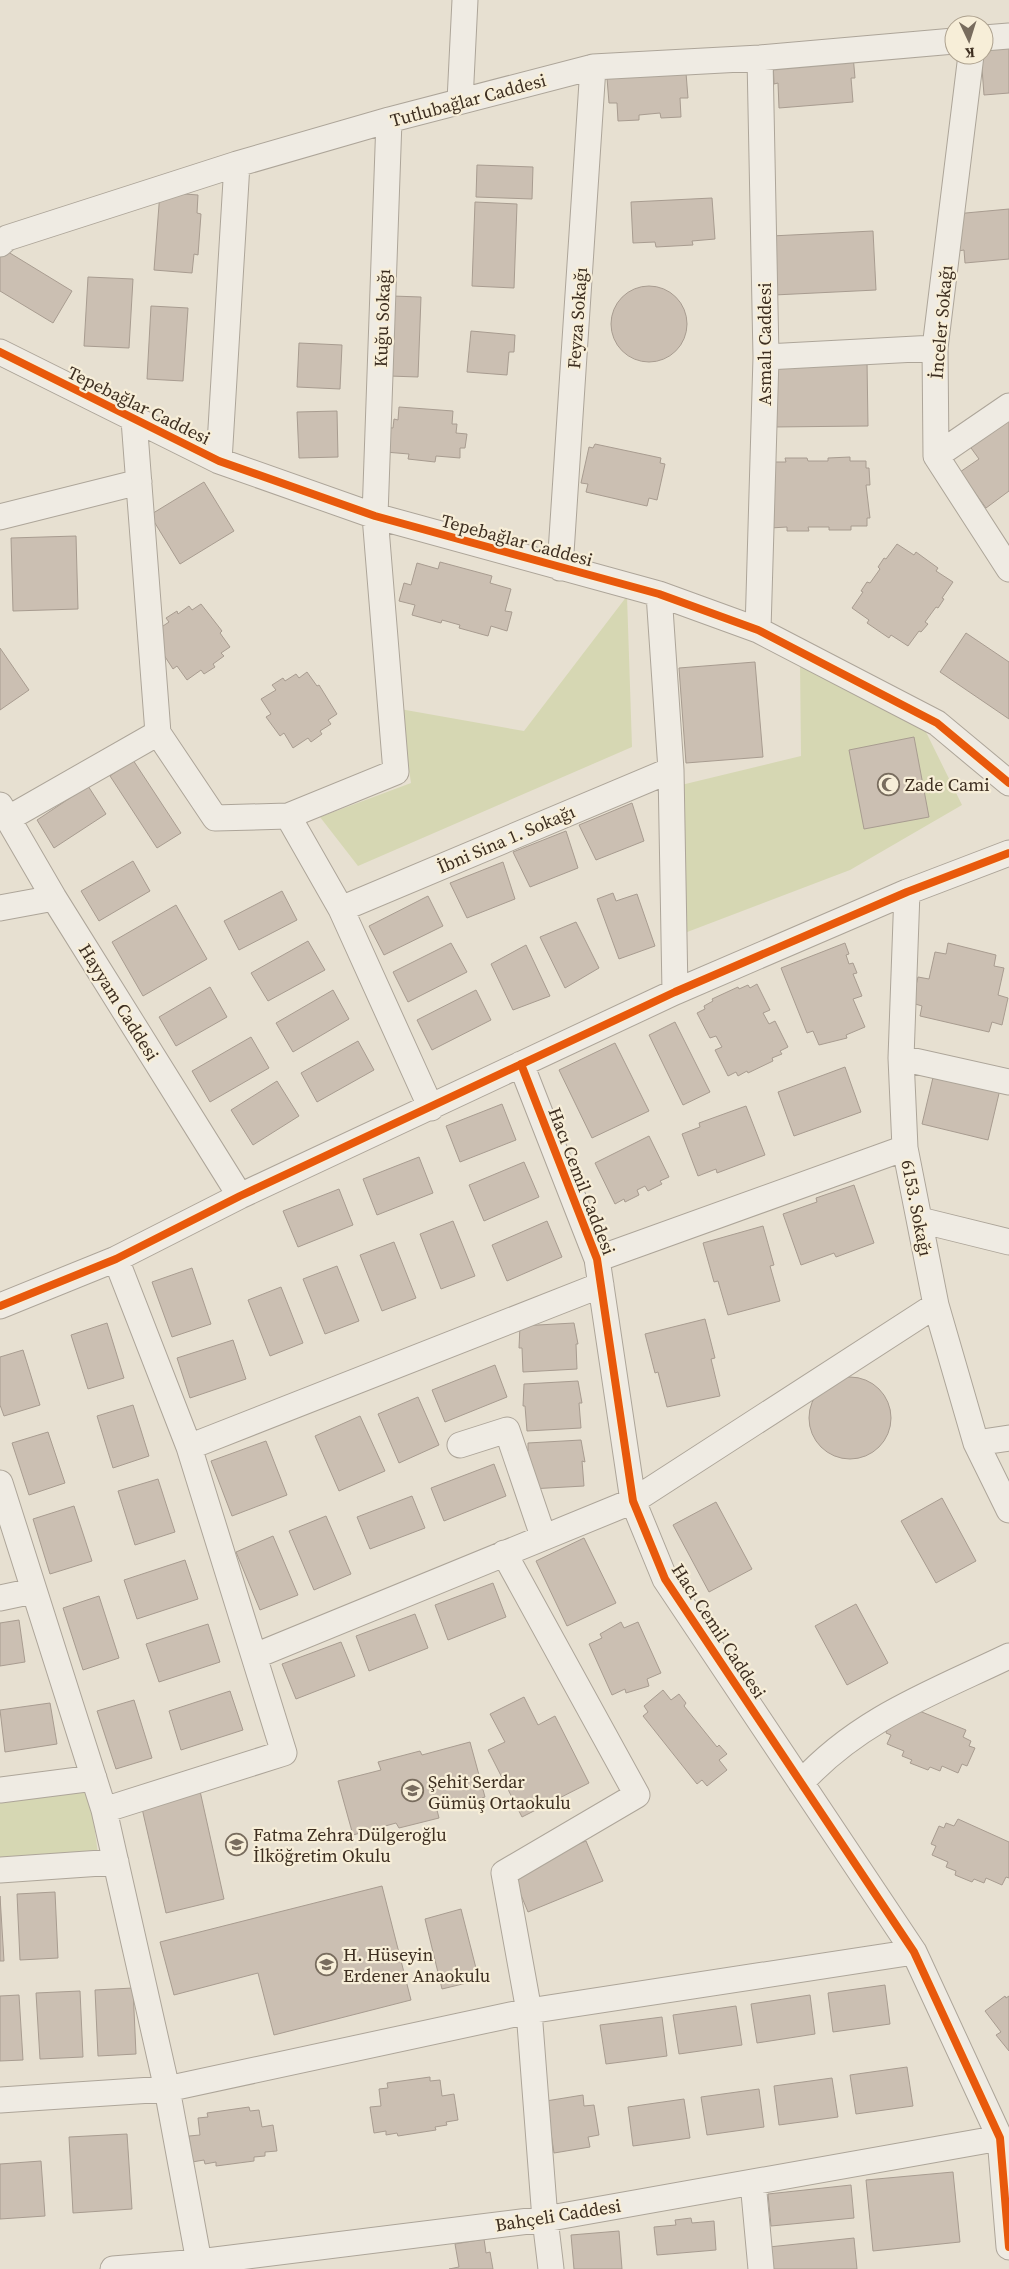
<svg xmlns="http://www.w3.org/2000/svg" width="1009" height="2269" font-family="'Source Serif 4',serif">
  <style>
    .green { fill: #d6d7b3 }
    .building { fill: #cbbfb2; stroke: #a89c90 }
    .lines { fill: none; stroke-linecap: round; stroke-linejoin: round }
    .street-casing { stroke: #ada599; stroke-width: 27 }
    .street { stroke: #efebe3; stroke-width: 25 }
    .cycleway-casing { stroke: #f7eed8; stroke-width: 11 }
    .cycleway { stroke: #e8590c; stroke-width: 8 }
    .labels { text-anchor: middle; dominant-baseline: central; stroke-width: 4.5; stroke-linejoin: round; paint-order: stroke }
    .street-label { font-size: 18px; fill: #3d2e20; stroke: #f7eed8 }
    .poi-label { font-size: 18px; fill: #3d2e20; stroke: #f7eed8; text-anchor: start }
  </style>
  <rect width="100%" height="100%" fill="#e7e0d1"/>
  <!-- green -->
  <path class="green" d="M627,596L632,747L358,866L320,817L411,783L400,709L524,731Z
    M800,662L925,730L962,805L850,870L682,934L677,786L801,756Z
    M88,1779L98,1854L0,1861V1790Z"/>
  <!-- building -->
  <path class="building" d="M1009,41V93L984,95L981,55H984V42Z
    M853,55L855,78H851L853,102L779,108L778,83L774,84L773,61Z
    M686,73L688,98H680L681,117L661,118L660,113L639,115V120L618,121L617,103H609L607,78Z
    M477,165L533,167L532,199L476,197Z
    M160,192L198,195L197,213L201,214L198,255L194,254L192,273L154,270Z
    M712,198L715,239L692,241L693,245L656,247L655,242L633,243L631,202Z
    M475,202L517,204L514,288L472,286Z
    M1009,209V259L965,263L964,250L958,251L955,214Z
    M873,231L876,290L774,295L771,236Z
    M0,247L72,291L53,323L0,291Z
    M88,277L133,279L129,348L84,346Z
    M611 324a38 38 0 1 1 76 0a38 38 0 1 1-76 0Z
    M392,296L421,297L418,377L389,376Z
    M151,306L188,308L183,381L147,379Z
    M471,331L515,335L514,352H509L507,375L467,372Z
    M299,343L342,345L340,389L297,387Z
    M867,361L868,426L772,427V362Z
    M399,407L453,411L452,424H457L456,433L467,434L465,448H460V458L436,456L435,462L408,459L409,454L385,452L382,427L393,428L394,419L398,420Z
    M337,411L338,457L299,458L297,412Z
    M1009,421V491L986,508L960,472L979,459L966,441Z
    M595,444L661,458L660,463L665,464L657,500L649,498L647,506L586,492L588,484L581,483L589,447L593,448Z
    M850,457V461H866V468H869L870,485H866L870,518H867V526H851V530H829V527H808L809,531H787V527L770,528L769,462H786L785,458H807L808,461H828V458Z
    M204,482L234,531L180,564L150,515Z
    M76,536L78,609L13,611L11,538Z
    M897,544L914,555L916,552L938,568L936,571L953,582L942,598L944,599L938,608L936,607L925,622L928,624L921,632L919,631L908,646L891,635L889,638L867,623L869,620L852,608L863,592L861,591L867,582L870,583L880,569L878,567L884,558L886,559Z
    M440,562L492,576L490,583L511,589L505,611L512,612L507,631L491,626L488,636L459,628L460,625L442,620L441,623L412,615L415,605L399,601L404,583L411,585L417,563L438,569Z
    M201,604L222,631L220,633L230,647L221,653L224,656L213,664L215,667L204,674L201,670L187,680L177,666L173,669L160,649L154,632L169,622L166,618L177,611L178,614L189,606L192,610Z
    M966,633L1009,662V719L940,672Z
    M0,648L29,690L0,710Z
    M755,662L763,757L686,763L679,668Z
    M307,672L317,686L319,685L337,714L328,720L331,724L320,731L322,734L311,742L308,738L293,748L284,733L280,736L266,717L271,714L261,699L276,690L272,685L283,678L285,681L296,674L299,678Z
    M914,737L929,817L864,829L849,750Z
    M133,760L181,833L157,848L110,776Z
    M88,786L106,814L54,848L37,820Z
    M632,803L644,841L596,860L579,825Z
    M566,831L578,868L530,887L513,852Z
    M133,861L150,891L99,921L81,891Z
    M503,862L515,899L467,918L450,883Z
    M282,891L297,920L239,950L224,921Z
    M613,893L616,901L637,894L655,946L619,959L597,899Z
    M428,896L443,926L384,955L369,926Z
    M176,905L207,959L143,996L112,942Z
    M576,922L599,968L565,988L540,937Z
    M308,941L325,970L268,1001L251,973Z
    M451,943L467,972L408,1002L393,972Z
    M845,943L849,954L846,955L849,964L853,963L857,973L853,974L862,996L853,999L865,1027L846,1035L847,1038L819,1045L813,1031L807,1033L781,968Z
    M948,943L996,955L994,966L1004,968L998,995L1008,998L1002,1025L992,1022L989,1032L920,1016L922,1006L912,1003L918,977L929,979L935,952L946,954Z
    M526,945L550,996L513,1010L491,964Z
    M757,984L770,1010L763,1013L769,1024L775,1021L788,1047L780,1051L782,1054L772,1058L773,1061L748,1073L747,1071L738,1076L736,1072L728,1076L715,1050L722,1047L716,1036L710,1038L697,1013L705,1009L704,1006L713,1001L712,999L738,987L739,989L748,985L750,988Z
    M210,987L227,1017L176,1046L159,1017Z
    M333,990L349,1019L293,1052L276,1023Z
    M476,990L491,1020L432,1050L417,1020Z
    M675,1022L710,1092L683,1105L649,1035Z
    M251,1037L269,1068L210,1102L192,1071Z
    M358,1041L374,1070L317,1102L301,1073Z
    M615,1043L649,1111L592,1138L559,1070Z
    M845,1067L861,1112L794,1136L778,1092Z
    M935,1069L1001,1085L988,1140L922,1124Z
    M277,1081L299,1116L253,1145L231,1110Z
    M502,1104L516,1140L460,1162L446,1126Z
    M746,1106L765,1155L717,1173L716,1169L698,1176L682,1134L700,1127L699,1123Z
    M649,1136L669,1177L660,1181L662,1184L648,1191L645,1186L637,1190L639,1195L625,1202L624,1199L615,1204L595,1163Z
    M419,1157L433,1193L377,1215L363,1179Z
    M524,1162L539,1197L484,1221L469,1185Z
    M854,1185L874,1243L836,1257L834,1253L801,1265L783,1214L817,1202L816,1198Z
    M339,1189L353,1225L298,1247L283,1211Z
    M453,1221L475,1276L441,1289L420,1234Z
    M547,1221L562,1257L507,1281L492,1245Z
    M763,1226L774,1265L770,1266L780,1301L728,1315L718,1281L714,1282L703,1243Z
    M394,1242L416,1298L382,1311L360,1255Z
    M337,1266L359,1321L325,1334L303,1279Z
    M192,1268L211,1324L172,1337L152,1282Z
    M281,1287L303,1343L270,1356L248,1300Z
    M705,1319L715,1358L711,1359L720,1396L667,1407L658,1372L655,1373L645,1334Z
    M107,1323L124,1378L88,1389L71,1335Z
    M574,1323L578,1344H576L577,1369L523,1372L522,1348H519L520,1326Z
    M233,1340L246,1379L190,1398L177,1358Z
    M23,1350L40,1405L4,1416L0,1405V1357Z
    M495,1365L507,1397L445,1422L432,1390Z
    M809 1418a41 41 0 1 1 82 0a41 41 0 1 1-82 0Z
    M578,1381L582,1403H579L581,1428L527,1431L525,1406H523L524,1384Z
    M418,1397L439,1445L399,1463L378,1414Z
    M133,1405L149,1456L113,1468L97,1416Z
    M360,1416L385,1471L339,1491L315,1436Z
    M48,1432L65,1483L29,1495L12,1443Z
    M581,1440L585,1462L582,1461L584,1486L530,1489L525,1451H528V1443Z
    M266,1441L287,1495L232,1516L211,1461Z
    M494,1464L506,1496L444,1521L431,1488Z
    M158,1479L175,1532L135,1545L118,1491Z
    M412,1496L425,1528L370,1549L357,1517Z
    M942,1498L976,1561L936,1583L901,1521Z
    M716,1502L752,1569L709,1592L673,1525Z
    M74,1506L92,1561L50,1574L33,1519Z
    M326,1516L351,1574L314,1590L289,1531Z
    M273,1536L298,1595L260,1610L236,1552Z
    M584,1538L616,1603L567,1626L536,1561Z
    M185,1560L198,1599L137,1619L124,1580Z
    M493,1583L506,1617L448,1640L435,1605Z
    M99,1596L119,1658L83,1670L63,1608Z
    M856,1604L888,1663L847,1685L815,1626Z
    M415,1614L428,1648L369,1671L356,1636Z
    M19,1620L25,1662L0,1666V1623Z
    M621,1622L624,1628L638,1622L661,1673L647,1679L649,1686L626,1693L625,1689L612,1695L589,1644L602,1638L600,1634Z
    M208,1624L220,1662L159,1682L146,1644Z
    M341,1642L355,1676L296,1699L282,1664Z
    M663,1690L671,1700L679,1694L686,1703L684,1706L717,1747L719,1745L727,1754L719,1760L727,1770L707,1786L702,1780L697,1784L643,1716L648,1712L644,1706Z
    M230,1691L243,1730L181,1750L169,1711Z
    M524,1697L538,1725L555,1716L589,1783L522,1817L488,1750L505,1742L490,1714Z
    M134,1700L152,1758L116,1769L97,1711Z
    M50,1703L57,1744L5,1752L0,1710Z
    M912,1708L966,1730L963,1737L971,1741L969,1746L975,1748L967,1766L962,1764L958,1773L942,1766L940,1771L930,1767L928,1770L910,1763L912,1760L902,1756L904,1751L887,1744L891,1735L886,1733L893,1715Z
    M470,1742L485,1797L437,1810L439,1818L399,1828L396,1823L353,1835L338,1781L381,1770L378,1762L420,1751L422,1755Z
    M200,1791L224,1899L166,1913L141,1804Z
    M958,1819L1009,1842V1878L1006,1877L1002,1885L986,1878L984,1883L974,1879L972,1882L955,1875L956,1871L946,1867L948,1862L932,1855L936,1846L931,1844L939,1826L944,1828L946,1823L954,1826Z
    M586,1841L603,1881L528,1912L511,1871Z
    M382,1886L411,2000L274,2035L258,1973L174,1995L160,1942Z
    M55,1892L58,1958L20,1960L17,1894Z
    M0,1896L4,1961H0Z
    M461,1909L479,1980L442,1989L425,1919Z
    M885,1985L890,2024L833,2032L828,1993Z
    M133,1988L136,2054L98,2056L95,1990Z
    M80,1991L83,2057L40,2059L36,1993Z
    M19,1995L23,2060L0,2061V1996Z
    M810,1995L815,2034L757,2043L751,2004Z
    M1005,1996L1006,1998L1009,1996V2051L996,2035L1001,2032L985,2011Z
    M736,2006L742,2045L679,2054L673,2015Z
    M662,2017L667,2056L606,2064L600,2025Z
    M907,2067L913,2106L856,2114L850,2075Z
    M430,2077V2081L440,2080L442,2096L454,2094L458,2120L446,2122L447,2125L435,2127L436,2130L398,2136L397,2133L386,2135V2131L374,2133L370,2107L381,2106L379,2089L388,2088L387,2083Z
    M832,2078L838,2117L779,2125L774,2086Z
    M759,2089L764,2127L707,2135L701,2097Z
    M583,2095L584,2106L594,2105L599,2135L588,2137L590,2147L554,2153L546,2101Z
    M684,2099L690,2138L633,2146L628,2107Z
    M249,2107L250,2111L259,2110L262,2127L273,2125L277,2151L265,2152V2156L254,2157V2161L216,2166V2162L205,2164L204,2160L192,2162L189,2136L200,2135L198,2118L208,2117L207,2113Z
    M127,2134L132,2209L73,2213L69,2137Z
    M41,2161L45,2216L0,2219V2164Z
    M953,2172L960,2242L873,2251L866,2180Z
    M851,2185L854,2218L771,2226L768,2194Z
    M691,2218L692,2223L714,2221L716,2250L657,2255L654,2227L676,2225L675,2220Z
    M619,2231L622,2269H574L571,2235Z
    M854,2238L857,2269H771L769,2247Z
    M484,2239L486,2253L490,2252L493,2269H449L459,2267L455,2244Z"/>
  <g class="lines">
    <defs>
      <path id="street" d="M984,38L1009,36
        M971,55L935,348L936,456L1009,569
        M460,101L465,0
        M0,244L7,238L237,164L389,120L593,67L760,58L954,41
        M0,352L219,461L375,516L659,594L758,630L937,723L1009,783
        M766,357L935,348
        M134,420L158,733L215,818L288,816L341,909L431,1108
        M936,456L1009,406
        M219,461L237,164
        M0,517L139,482
        M560,568L593,67
        M659,594L671,770L675,992
        M758,630L766,357L760,58
        M0,805L54,898L240,1196
        M288,816L396,772L375,516L389,120
        M9,818L158,733
        M907,892L901,1058L905,1148L936,1305L976,1443L1009,1510
        M0,908L54,898
        M341,909L671,770
        M901,1058L1009,1082
        M521,1064L597,1259L633,1501L665,1579L914,1952L1000,2138L1009,2247
        M920,1220L1009,1242
        M597,1259L905,1148
        M0,1306L116,1259L240,1196L675,992L907,892L1009,853
        M976,1443L1009,1438
        M460,1445L507,1430L543,1536
        M189,1447L601,1285
        M0,1483L104,1810L167,2089L199,2262
        M504,1553L637,1795L504,1873L529,2011L545,2219L551,2269
        M0,1598L33,1591
        M255,1656L633,1501L936,1305
        M801,1783C859,1719 932,1693 1009,1656
        M0,1790L94,1778
        M104,1810L284,1753L189,1447L116,1259
        M0,1870L116,1862
        M0,2100L167,2089L529,2011L914,1952
        M753,2182L761,2269
        M113,2269L199,2262L545,2219L1000,2138"/>
    </defs>
    <!-- street casing -->
    <use href="#street" class="street-casing"/>
    <!-- street -->
    <use href="#street" class="street"/>
    <defs>
      <path id="cycleway" d="M0,352L219,461L375,516L659,594L758,630L937,723L1009,783
        M521,1064L597,1259L633,1501L665,1579L914,1952L1000,2138L1009,2247
        M0,1306L116,1259L240,1196L675,992L907,892L1009,853"/>
    </defs>
    <!-- cycleway casing -->
    <use href="#cycleway" class="cycleway-casing"/>
    <!-- cycleway -->
    <use href="#cycleway" class="cycleway"/>
  </g>
  <!-- icons -->
  <defs>
    <symbol id="mosque-ring" viewBox="-11 -11 22 22"><circle r="9.5" fill="#f7eed8" stroke="#786c5e" stroke-width="1.5"/><path d="M3.5-4.9A6 6 0 1 0 3.5 4.9A5 5 0 1 1 3.5-4.9Z" fill="#786c5e"/></symbol>
    <symbol id="school-ring" viewBox="-11 -11 22 22"><circle r="9.5" fill="#f7eed8" stroke="#786c5e" stroke-width="1.5"/><path d="M0-5L7-2L0 1L-7-2ZM-4 1L0 2.5L4 1V4Q0 6-4 4Z" fill="#786c5e"/></symbol>
  </defs>
  <g fill-rule="evenodd">
    <use href="#mosque-ring" x="876" y="772" width="25" height="25"/>
    <use href="#school-ring" x="400" y="1778" width="25" height="25"/>
    <use href="#school-ring" x="224" y="1832" width="25" height="25"/>
    <use href="#school-ring" x="314" y="1952" width="25" height="25"/>
  </g>
  <g class="labels">
    <!-- street labels -->
    <g class="street-label">
      <text transform="translate(468 100) rotate(-15)">Tutlubağlar Caddesi</text>
      <text transform="translate(382 318) rotate(-88)">Kuğu Sokağı</text>
      <text transform="translate(577 318) rotate(-86)">Feyza Sokağı</text>
      <text transform="translate(941 322) rotate(-85)">İnceler Sokağı</text>
      <text transform="translate(764 344) rotate(-90)">Asmalı Caddesi</text>
      <text transform="translate(139 405) rotate(26)">Tepebağlar Caddesi</text>
      <text transform="translate(517 540) rotate(15)">Tepebağlar Caddesi</text>
      <text transform="translate(506 839) rotate(-23)">İbni Sina 1. Sokağı</text>
      <text transform="translate(119 1002) rotate(58)">Hayyam Caddesi</text>
      <text transform="translate(582 1181) rotate(69)">Hacı Cemil Caddesi</text>
      <text transform="translate(917 1208) rotate(79)">6153. Sokağı</text>
      <text transform="translate(719 1631) rotate(57)">Hacı Cemil Caddesi</text>
      <text transform="translate(558 2215) rotate(-9)">Bahçeli Caddesi</text>
    </g>
    <!-- poi labels -->
    <g class="poi-label">
      <text x="905" y="784">Zade Cami</text>
      <text x="428" y="1781">Şehit Serdar<tspan x="428" dy="21">Gümüş Ortaokulu</tspan></text>
      <text x="253" y="1834">Fatma Zehra Dülgeroğlu<tspan x="253" dy="21">İlköğretim Okulu</tspan></text>
      <text x="343" y="1954">H. Hüseyin<tspan x="343" dy="21">Erdener Anaokulu</tspan></text>
    </g>
  </g>
  <!-- north arrow -->
  <g transform="translate(969 40) rotate(176)"><circle r="24" fill="#f7eed8" stroke="#ada18e"/>
  <path d="M0-4L9 19L0 12L-9 19Z" fill="#786c5e"/>
  <text y="-8" font-size="14" font-weight="bold" text-anchor="middle" fill="#3d2e20">K</text>
  </g>
</svg>
